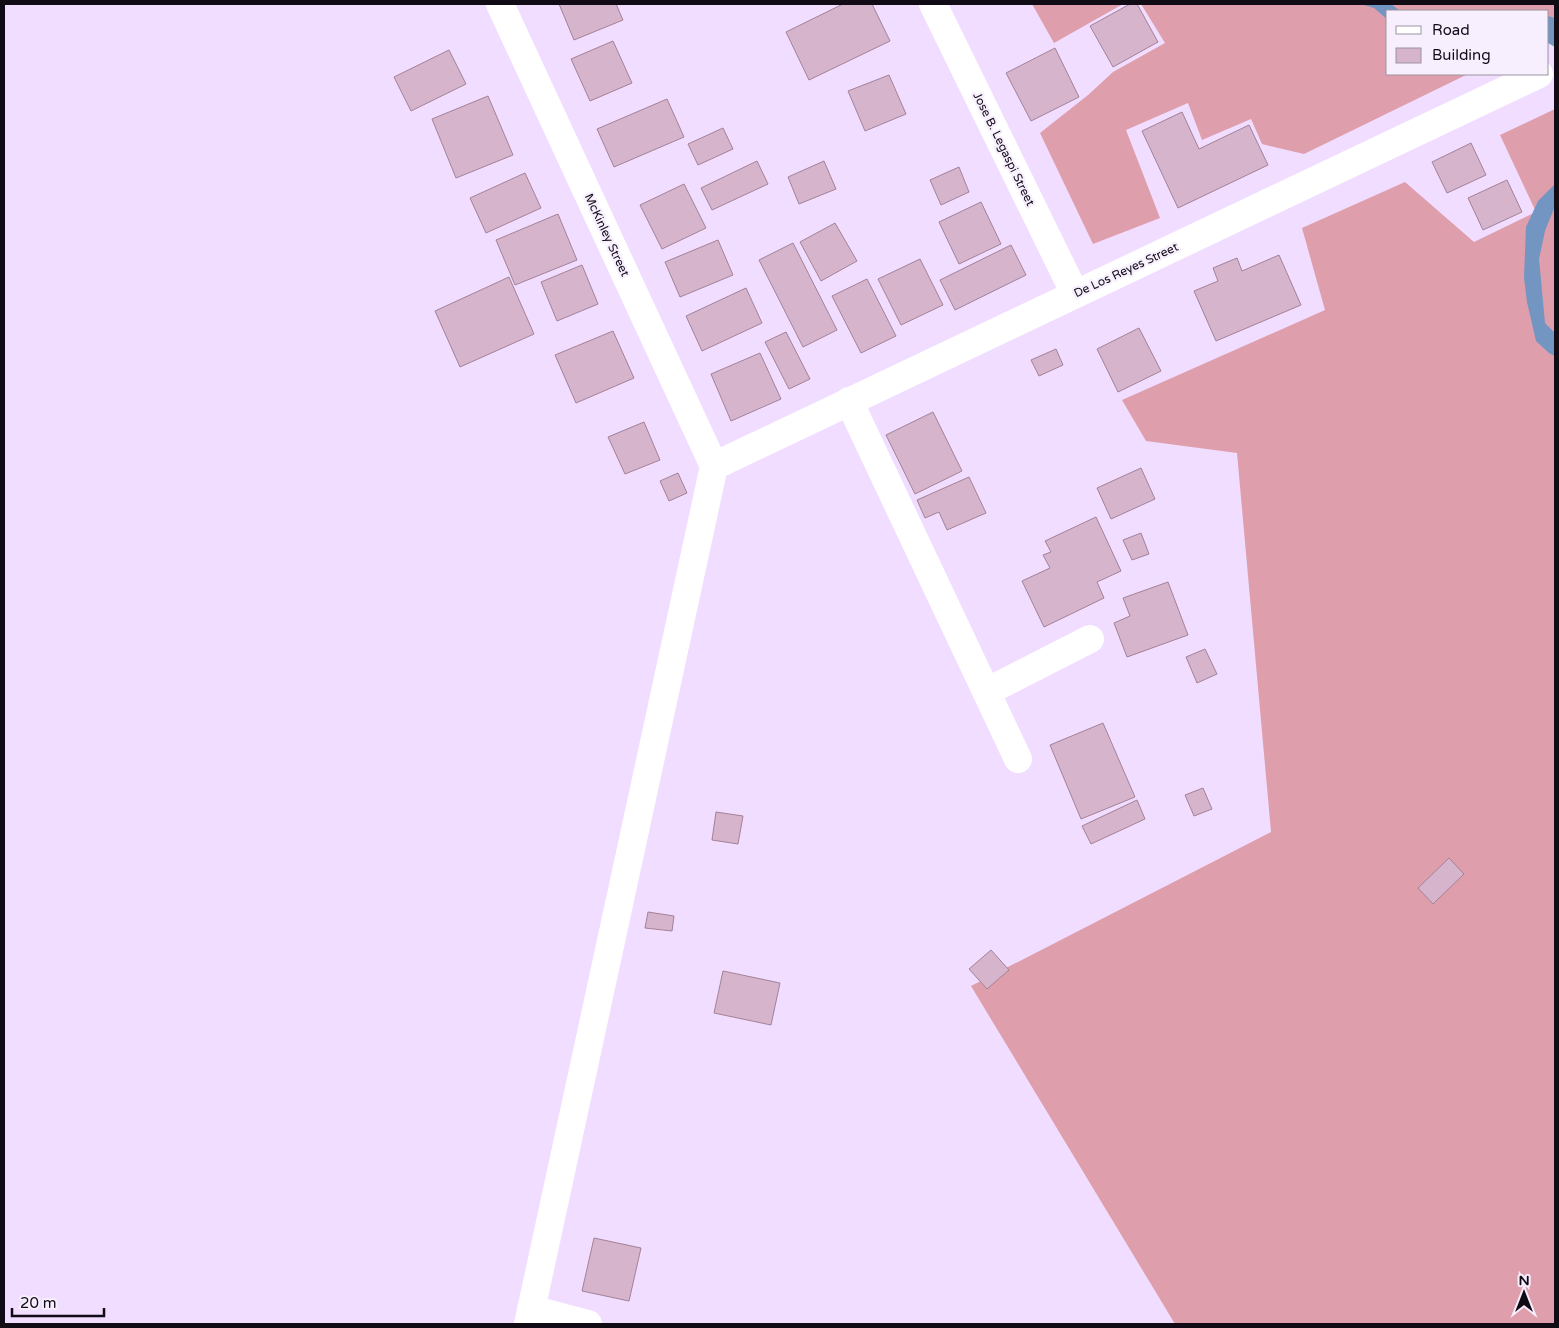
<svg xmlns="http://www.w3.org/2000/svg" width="1559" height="1328" font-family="'Varela Round',sans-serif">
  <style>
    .forest { fill: #de9eab }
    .water { fill: #7395c2 }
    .building { fill: #d6b4cb; stroke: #a38298 }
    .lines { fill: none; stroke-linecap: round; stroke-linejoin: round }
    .minor { stroke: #fff; stroke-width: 28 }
    .labels { text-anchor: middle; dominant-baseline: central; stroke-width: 4.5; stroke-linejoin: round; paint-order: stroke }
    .street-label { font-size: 12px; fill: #110b16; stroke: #f7effd }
  </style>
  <rect width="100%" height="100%" fill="#f0ddff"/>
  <!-- forest -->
  <path class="forest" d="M1032,4H1123L1054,43Z
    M1141,4H1555V31L1548,35V11H1388V74H1468L1304,154L1262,144L1251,119L1202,140L1188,103L1126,130L1160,218L1093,244L1040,133L1088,95L1113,72L1165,43Z
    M1555,109V1324H1175L971,986L1271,832L1237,453L1146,441L1122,400L1325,310L1302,228L1405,182L1474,242L1536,212L1500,135Z"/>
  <!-- water -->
  <path class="water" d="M1361,4H1391L1400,11H1388V20L1374,8Z
    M1548,16L1555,18V47L1548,43Z
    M1555,184V206L1545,231L1539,259L1545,323L1555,333V356L1549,353L1536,341L1527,302L1524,278L1526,227L1538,201Z"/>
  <!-- building -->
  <path class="building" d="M559,4H616L623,20L574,40Z
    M843,4H872L890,41L809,80L786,32Z
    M1130,4H1137L1158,42L1113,67L1090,26Z
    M613,41L632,83L590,101L571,59Z
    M1055,48L1079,97L1031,121L1006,73Z
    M449,50L466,84L411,111L394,77Z
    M889,75L906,114L865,131L848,91Z
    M488,96L513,155L456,178L432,119Z
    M667,99L684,137L614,167L597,129Z
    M1182,112L1199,149L1249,125L1268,165L1178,208L1142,131Z
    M723,128L733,149L698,165L688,144Z
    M1471,143L1486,175L1447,193L1432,162Z
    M757,161L768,184L712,210L701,188Z
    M824,161L836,189L799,204L788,177Z
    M959,167L969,192L941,205L930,180Z
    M525,173L541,208L486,233L470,198Z
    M1507,180L1522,212L1483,230L1468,198Z
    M684,184L706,228L662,249L640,205Z
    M981,202L1001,244L959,264L939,222Z
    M558,214L577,260L515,285L496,240Z
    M835,223L857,261L821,281L800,242Z
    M718,240L733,275L680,297L665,262Z
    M793,243L837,330L803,347L759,260Z
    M1011,245L1026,275L955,310L940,280Z
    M1279,255L1301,305L1216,341L1194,291L1218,281L1213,268L1237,258L1242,271Z
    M920,259L943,305L901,325L878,279Z
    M582,265L598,304L557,321L541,282Z
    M509,277L534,334L460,367L435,311Z
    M867,279L896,336L861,353L832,296Z
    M746,288L762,323L702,351L686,316Z
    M1139,328L1161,371L1118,392L1097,349Z
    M613,331L634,378L576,403L555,355Z
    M786,332L810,379L789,389L765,342Z
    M1056,349L1063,365L1039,376L1031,360Z
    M760,353L781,399L731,421L711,374Z
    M933,412L962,471L915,494L886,435Z
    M644,422L660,460L625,474L608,437Z
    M1141,468L1155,499L1111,519L1097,488Z
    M678,473L687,493L669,501L660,481Z
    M969,477L986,513L947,530L939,512L925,518L917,500Z
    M1096,517L1121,571L1097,582L1104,598L1044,627L1022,581L1050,568L1043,555L1051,552L1045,541Z
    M1141,533L1149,554L1132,560L1123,540Z
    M1168,582L1188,635L1127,657L1114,623L1130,616L1123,598Z
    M1205,649L1217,674L1197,683L1186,657Z
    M1103,723L1135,797L1081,819L1050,745Z
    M1203,788L1212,809L1194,816L1185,795Z
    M1137,800L1145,819L1091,844L1082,826Z
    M716,812L743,816L738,844L712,840Z
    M1449,858L1464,874L1433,904L1418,888Z
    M648,912L674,916L672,931L645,928Z
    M991,950L1009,970L987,989L969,969Z
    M723,971L780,983L771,1025L714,1013Z
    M594,1238L641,1248L629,1301L582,1291Z"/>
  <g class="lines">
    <!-- minor -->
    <path class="minor" d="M500,4L714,466
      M933,4L1075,294
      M849,401L1018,759
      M714,466L1539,74
      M986,692L1090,639
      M531,1309L588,1324
      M528,1324L714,466"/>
  </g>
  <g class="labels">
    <!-- street labels -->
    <g class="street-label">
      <text transform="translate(1004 149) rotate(64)">Jose B. Legaspi Street</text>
      <text transform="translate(607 235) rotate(65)">McKinley Street</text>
      <text transform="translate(1126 270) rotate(-25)">De Los Reyes Street</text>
    </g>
  </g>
  <!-- border -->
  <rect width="1559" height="1328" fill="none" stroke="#110b16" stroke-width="10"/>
  <!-- legend -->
  <rect x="1386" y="10" width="162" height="65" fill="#f7effd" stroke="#9b94a1"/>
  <rect x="1396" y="26" width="25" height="8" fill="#ffffff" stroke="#9b94a1"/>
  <text x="1432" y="35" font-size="15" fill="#110b16">Road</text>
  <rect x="1396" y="48" width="25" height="15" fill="#d6b4cb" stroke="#9b94a1"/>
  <text x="1432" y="60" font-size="15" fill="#110b16">Building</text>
  <!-- north arrow -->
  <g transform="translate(1524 1293)" stroke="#f7effd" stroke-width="4" paint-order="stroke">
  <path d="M0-4L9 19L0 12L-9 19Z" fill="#110b16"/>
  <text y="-8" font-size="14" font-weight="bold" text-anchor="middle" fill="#110b16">N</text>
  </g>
  <!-- scale -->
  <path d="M12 1308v8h92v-8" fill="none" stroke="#110b16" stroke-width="2.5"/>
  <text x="20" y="1308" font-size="15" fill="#110b16" stroke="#f7effd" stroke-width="4" paint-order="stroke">20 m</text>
</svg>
